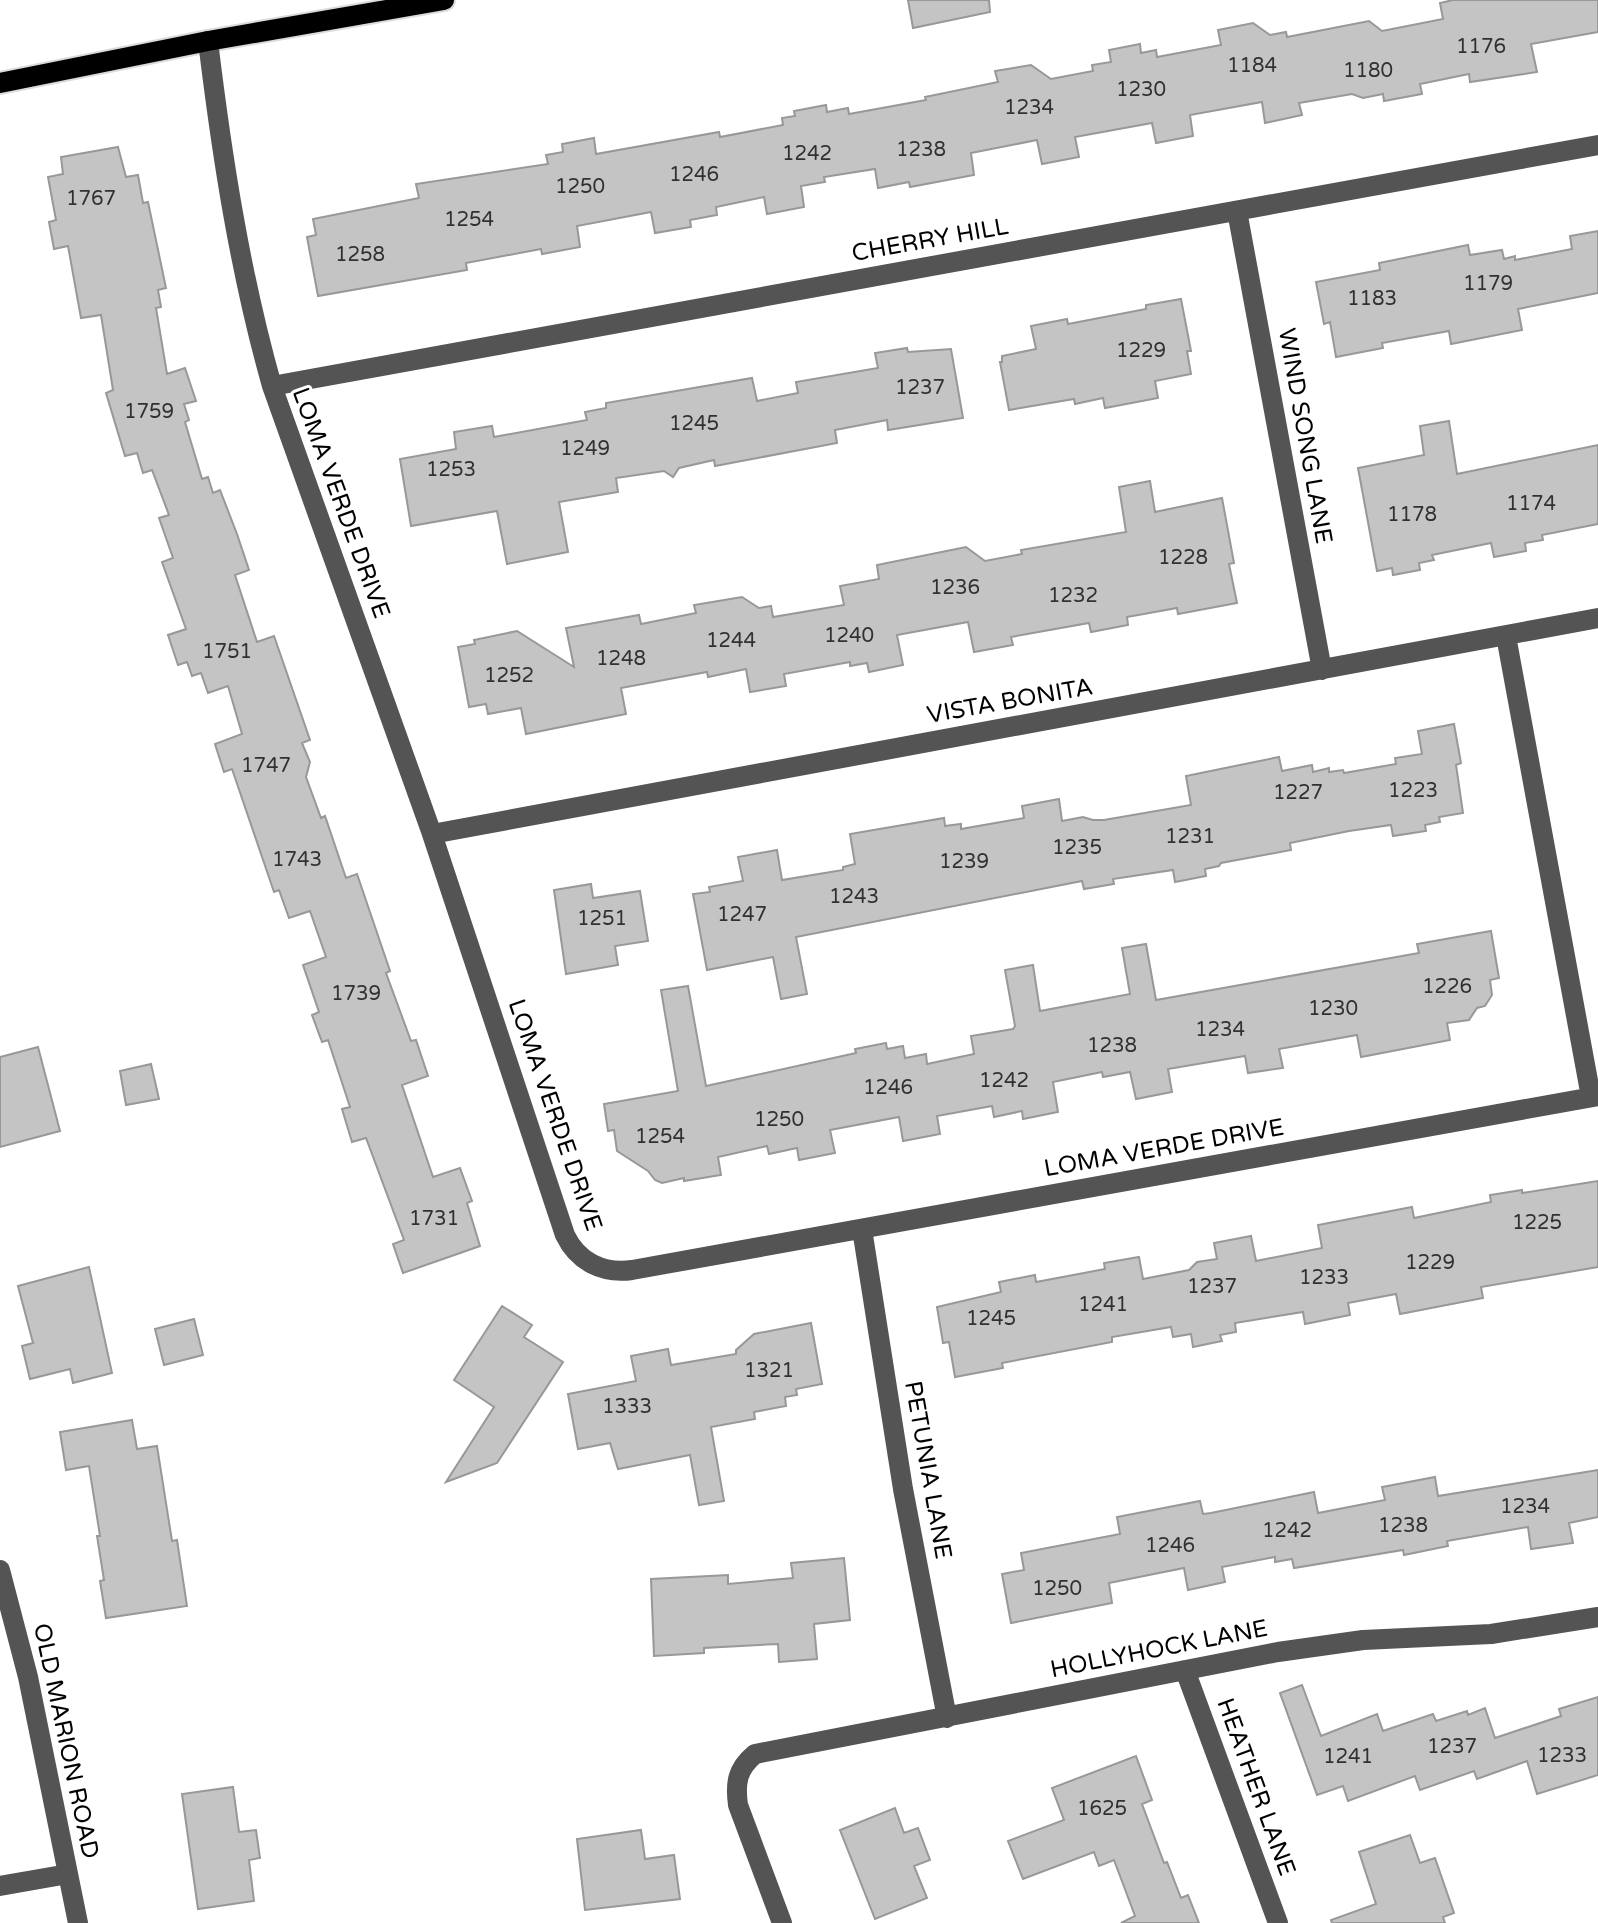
<svg xmlns="http://www.w3.org/2000/svg" width="1598" height="1923" font-family="'Varela Round',sans-serif">
  <style>
    .building { fill: #c4c4c4; stroke: #989898; stroke-width: 2 }
    .lines { fill: none; stroke-linecap: round; stroke-linejoin: round }
    .major-casing { stroke: #dbdbdb; stroke-width: 24 }
    .minor { stroke: #545454; stroke-width: 20 }
    .major { stroke: #000; stroke-width: 20 }
    .labels { text-anchor: middle; dominant-baseline: central; stroke-width: 6; stroke-linejoin: round; paint-order: stroke }
    .number-label { font-size: 20px; fill: #313131 }
    .street-label { font-size: 24px; fill: #000; stroke: #fff }
  </style>
  <rect width="100%" height="100%" fill="#fff"/>
  <!-- building -->
  <path class="building" d="M908,0H989L990,12L913,28Z
    M1453,0H1598V32L1531,44L1537,72L1470,82L1469,74L1420,84L1422,94L1384,101L1383,94L1363,98L1352,94L1299,103L1302,115L1265,123L1262,102L1190,115L1193,136L1156,143L1152,123L1075,137L1079,157L1042,164L1037,140L971,153L974,175L910,187L909,182L878,188L875,169L824,177L825,182L801,186L804,207L767,214L764,197L716,207L717,215L690,220L691,227L655,233L651,212L577,226L580,247L542,254L541,249L466,263L467,270L318,296L307,237L316,235L313,219L419,198L416,184L548,164L546,155L563,152L562,144L594,138L596,154L719,132L720,137L783,125L782,118L795,116L794,111L826,105L827,112L848,108L849,114L926,100L925,97L998,82L995,71L1031,65L1051,79L1093,71L1092,65L1111,62L1109,50L1140,44L1141,53L1156,50L1157,57L1221,45L1218,30L1253,23L1270,35L1286,32L1287,37L1369,21L1382,31L1443,19L1440,3Z
    M118,147L126,177L138,175L143,203L148,202L166,288L158,290L161,307L156,308L167,374L185,368L196,401L184,404L189,420L185,422L202,479L208,477L213,493L220,490L237,534L249,570L235,575L257,642L274,636L310,740L302,743L310,762L306,777L321,818L325,816L346,878L357,874L390,971L386,973L411,1041L416,1040L428,1076L402,1085L433,1177L460,1168L472,1201L467,1203L480,1246L403,1273L393,1244L404,1240L366,1138L352,1142L342,1109L350,1107L328,1040L322,1042L312,1015L319,1012L303,965L326,957L310,911L289,918L279,890L274,892L232,769L224,772L215,744L242,734L228,686L208,693L201,673L192,676L187,662L178,665L168,635L186,629L162,562L173,558L159,518L169,515L152,470L143,473L137,453L125,456L106,393L113,390L101,315L81,318L68,246L54,249L49,222L56,220L48,177L63,174L61,157Z
    M1598,231V293L1518,309L1522,330L1451,344L1449,331L1382,343L1383,348L1336,357L1330,322L1324,324L1316,282L1380,270L1379,263L1468,245L1470,255L1502,250L1504,259L1515,256V260L1572,249L1570,236Z
    M1181,299L1191,351H1187L1191,374L1155,381L1158,398L1105,408L1103,398L1075,404L1074,399L1009,410L1000,362H1002V356L1036,349L1031,326L1067,319L1068,324L1146,309V305Z
    M907,348L908,352L951,349L963,418L888,430L887,420L835,430L837,443L715,466L714,460L679,468L673,477L664,471L616,478L618,492L559,502L568,552L507,564L497,511L411,526L400,459L456,449L454,432L492,426L494,437L587,420L585,412L606,408V403L752,378L757,401L798,393L796,382L878,368L875,353Z
    M1449,421L1457,474L1598,445V524L1542,535L1543,540L1525,543L1526,551L1494,557L1491,543L1432,555L1434,560L1419,563L1420,570L1393,575L1392,568L1377,571L1358,468L1424,455L1420,426Z
    M1150,481L1155,512L1222,498L1234,563L1229,564L1237,603L1178,614L1177,608L1127,617L1128,625L1091,632L1089,623L1011,637L1013,645L974,652L968,622L897,635L903,665L869,672L867,663L850,666V662L784,674L786,686L750,692L746,669L708,677L707,672L621,688L626,714L526,734L521,708L488,714L486,704L469,707L458,647L475,644L474,640L517,631L574,667L566,628L639,615L641,624L696,613L694,605L742,597L759,608L771,606L773,617L844,605L840,586L879,579L877,565L966,547L985,561L1022,554L1021,550L1126,532L1119,487Z
    M1454,724L1461,763L1456,765L1463,813L1439,817L1440,822L1425,825L1426,831L1393,836L1391,825L1349,831L1290,843L1291,850L1221,863L1219,866L1205,869L1206,876L1175,882L1173,870L1113,879L1114,884L1084,889L1082,881L796,937L807,994L781,999L773,957L707,970L693,894L710,892L709,887L743,881L738,857L777,850L782,880L843,870V867L855,864L850,834L944,818L945,826L961,824V829L1024,818L1022,806L1059,799L1062,821L1083,817L1093,820H1104L1191,805L1186,776L1279,757L1282,771L1312,765L1313,772L1329,768V772L1343,770L1344,773L1396,764L1395,758L1422,754L1418,731Z
    M591,884L593,898L640,891L648,941L615,946L618,965L566,974L554,890Z
    M1491,931L1499,978L1490,980L1492,995L1485,1006L1477,1008L1469,1020L1447,1023L1450,1040L1361,1057L1357,1035L1279,1049L1283,1068L1248,1073L1245,1056L1168,1069L1172,1092L1136,1099L1130,1072L1103,1077L1102,1072L1053,1082L1058,1112L1023,1119L1022,1111L994,1117L992,1106L937,1116L940,1134L903,1141L899,1117L830,1130L835,1153L799,1160L797,1148L769,1154L767,1146L718,1157L721,1175L684,1181V1178L662,1183L655,1180L648,1171L617,1151L614,1130L608,1131L604,1104L678,1091L661,990L688,986L706,1086L856,1053L855,1049L886,1043L887,1049L903,1046L905,1058L926,1054L927,1064L974,1054L971,1036L1013,1029L1015,1026L1005,970L1033,965L1040,1011L1130,994L1122,948L1146,944L1156,1000L1419,953L1417,944Z
    M38,1047L60,1131L0,1147V1057Z
    M151,1064L159,1099L126,1105L120,1071Z
    M1598,1181V1267L1481,1287L1483,1298L1400,1314L1396,1294L1348,1303L1350,1315L1305,1324L1303,1312L1235,1323L1236,1332L1220,1335L1222,1341L1193,1347L1191,1334L1173,1337L1171,1327L1112,1337V1342L1002,1363L1003,1368L955,1377L949,1342L943,1343L937,1307L1001,1292L999,1282L1035,1275L1036,1282L1105,1269L1104,1263L1139,1257L1143,1279L1189,1270L1197,1262L1217,1259L1214,1243L1251,1236L1256,1261L1322,1248L1318,1225L1412,1207L1414,1218L1491,1202L1490,1195L1522,1190V1193Z
    M89,1267L112,1373L73,1383L70,1369L30,1379L22,1346L33,1343L18,1286Z
    M502,1306L532,1325L524,1337L563,1362L497,1463L446,1482L494,1407L454,1380Z
    M194,1319L203,1355L164,1365L155,1329Z
    M811,1323L822,1384L796,1389L797,1395L785,1397L786,1406L754,1412L755,1419L711,1427L724,1501L699,1505L690,1455L618,1469L610,1443L578,1449L568,1394L636,1381L631,1356L668,1349L671,1365L736,1354V1350L754,1334Z
    M132,1420L137,1449L157,1446L172,1541L177,1540L187,1606L106,1618L100,1581L104,1580L97,1536H100L89,1466L66,1470L60,1432Z
    M1598,1470V1517L1569,1523L1573,1543L1531,1549L1528,1527L1447,1541L1448,1546L1404,1555L1403,1550L1294,1568L1292,1559L1275,1562V1557L1222,1567L1225,1582L1188,1590L1184,1568L1109,1583L1112,1603L1011,1623L1002,1574L1024,1570L1021,1553L1120,1534L1117,1517L1200,1501L1203,1514L1211,1513L1314,1492L1318,1513L1385,1500L1382,1487L1435,1477L1438,1496Z
    M844,1558L850,1620L814,1624L817,1659L779,1662L778,1644L704,1648V1653L654,1656L651,1579L728,1575V1584L793,1578L791,1563Z
    M1302,1685L1321,1736L1377,1714L1383,1731L1433,1714L1436,1721L1467,1711L1468,1715L1485,1708L1495,1738L1561,1716L1559,1709L1598,1697V1775L1537,1794L1527,1761L1477,1779L1474,1771L1420,1790L1415,1776L1348,1801L1343,1786L1317,1795L1280,1693Z
    M1136,1756L1152,1800L1142,1804L1164,1863L1167,1862L1181,1898L1188,1895L1199,1923H1121L1135,1916L1114,1860L1099,1866L1094,1852L1023,1879L1008,1841L1064,1820L1052,1788Z
    M233,1787L239,1832L256,1830L260,1858L249,1860L254,1901L198,1909L182,1794Z
    M895,1808L904,1833L918,1828L930,1860L914,1866L927,1898L875,1919L840,1830Z
    M641,1830L645,1859L674,1855L680,1899L585,1910L577,1839Z
    M1410,1835L1420,1863L1435,1858L1454,1913L1443,1917L1445,1923H1332L1331,1920L1376,1904L1359,1852Z"/>
  <g class="lines">
    <defs>
      <path id="major" d="M0,83L208,41L444,0"/>
    </defs>
    <!-- major casing -->
    <use href="#major" class="major-casing"/>
    <!-- minor -->
    <path class="minor" d="M208,41C222,157 240,273 272,386L432,834L565,1235C578,1262 603,1274 632,1270L1598,1096
      M1237,211L1322,670
      M272,386L1598,145
      M1506,636L1591,1097
      M432,834L1598,618
      M862,1229L903,1489L947,1718
      M0,1570L28,1677L78,1923
      M1185,1670L1278,1923
      M0,1886L68,1874
      M782,1923L738,1805C735,1783 737,1769 755,1754L1278,1652L1363,1640L1491,1634L1598,1617"/>
    <!-- major -->
    <use href="#major" class="major"/>
  </g>
  <g class="labels">
    <!-- number labels -->
    <g class="number-label">
      <text x="1481" y="47">1176</text>
      <text x="1252" y="66">1184</text>
      <text x="1368" y="71">1180</text>
      <text x="1141" y="90">1230</text>
      <text x="1029" y="108">1234</text>
      <text x="921" y="150">1238</text>
      <text x="807" y="154">1242</text>
      <text x="694" y="175">1246</text>
      <text x="580" y="187">1250</text>
      <text x="91" y="199">1767</text>
      <text x="469" y="220">1254</text>
      <text x="360" y="255">1258</text>
      <text x="1488" y="284">1179</text>
      <text x="1372" y="299">1183</text>
      <text x="1141" y="351">1229</text>
      <text x="920" y="388">1237</text>
      <text x="149" y="412">1759</text>
      <text x="694" y="424">1245</text>
      <text x="585" y="449">1249</text>
      <text x="451" y="470">1253</text>
      <text x="1531" y="504">1174</text>
      <text x="1412" y="515">1178</text>
      <text x="1183" y="558">1228</text>
      <text x="955" y="588">1236</text>
      <text x="1073" y="596">1232</text>
      <text x="849" y="636">1240</text>
      <text x="731" y="641">1244</text>
      <text x="227" y="652">1751</text>
      <text x="621" y="659">1248</text>
      <text x="509" y="676">1252</text>
      <text x="266" y="766">1747</text>
      <text x="1413" y="791">1223</text>
      <text x="1298" y="793">1227</text>
      <text x="1190" y="837">1231</text>
      <text x="1077" y="848">1235</text>
      <text x="297" y="860">1743</text>
      <text x="964" y="862">1239</text>
      <text x="854" y="897">1243</text>
      <text x="742" y="915">1247</text>
      <text x="602" y="919">1251</text>
      <text x="1447" y="987">1226</text>
      <text x="356" y="994">1739</text>
      <text x="1333" y="1009">1230</text>
      <text x="1220" y="1030">1234</text>
      <text x="1112" y="1046">1238</text>
      <text x="1004" y="1081">1242</text>
      <text x="888" y="1088">1246</text>
      <text x="779" y="1120">1250</text>
      <text x="660" y="1137">1254</text>
      <text x="434" y="1219">1731</text>
      <text x="1537" y="1223">1225</text>
      <text x="1430" y="1263">1229</text>
      <text x="1324" y="1278">1233</text>
      <text x="1212" y="1287">1237</text>
      <text x="1103" y="1305">1241</text>
      <text x="991" y="1319">1245</text>
      <text x="769" y="1371">1321</text>
      <text x="627" y="1407">1333</text>
      <text x="1525" y="1507">1234</text>
      <text x="1403" y="1526">1238</text>
      <text x="1287" y="1531">1242</text>
      <text x="1170" y="1546">1246</text>
      <text x="1057" y="1589">1250</text>
      <text x="1452" y="1747">1237</text>
      <text x="1562" y="1756">1233</text>
      <text x="1348" y="1757">1241</text>
      <text x="1102" y="1809">1625</text>
    </g>
    <!-- street labels -->
    <g class="street-label">
      <text transform="translate(930 240) rotate(-10)">CHERRY HILL</text>
      <text transform="translate(1305 436) rotate(80)">WIND SONG LANE</text>
      <text transform="translate(341 503) rotate(70)">LOMA VERDE DRIVE</text>
      <text transform="translate(1010 701) rotate(-10)">VISTA BONITA</text>
      <text transform="translate(555 1115) rotate(71)">LOMA VERDE DRIVE</text>
      <text transform="translate(1164 1148) rotate(-10)">LOMA VERDE DRIVE</text>
      <text transform="translate(928 1470) rotate(80)">PETUNIA LANE</text>
      <text transform="translate(1159 1649) rotate(-11)">HOLLYHOCK LANE</text>
      <text transform="translate(66 1741) rotate(78)">OLD MARION ROAD</text>
      <text transform="translate(1256 1787) rotate(70)">HEATHER LANE</text>
    </g>
  </g>
</svg>
